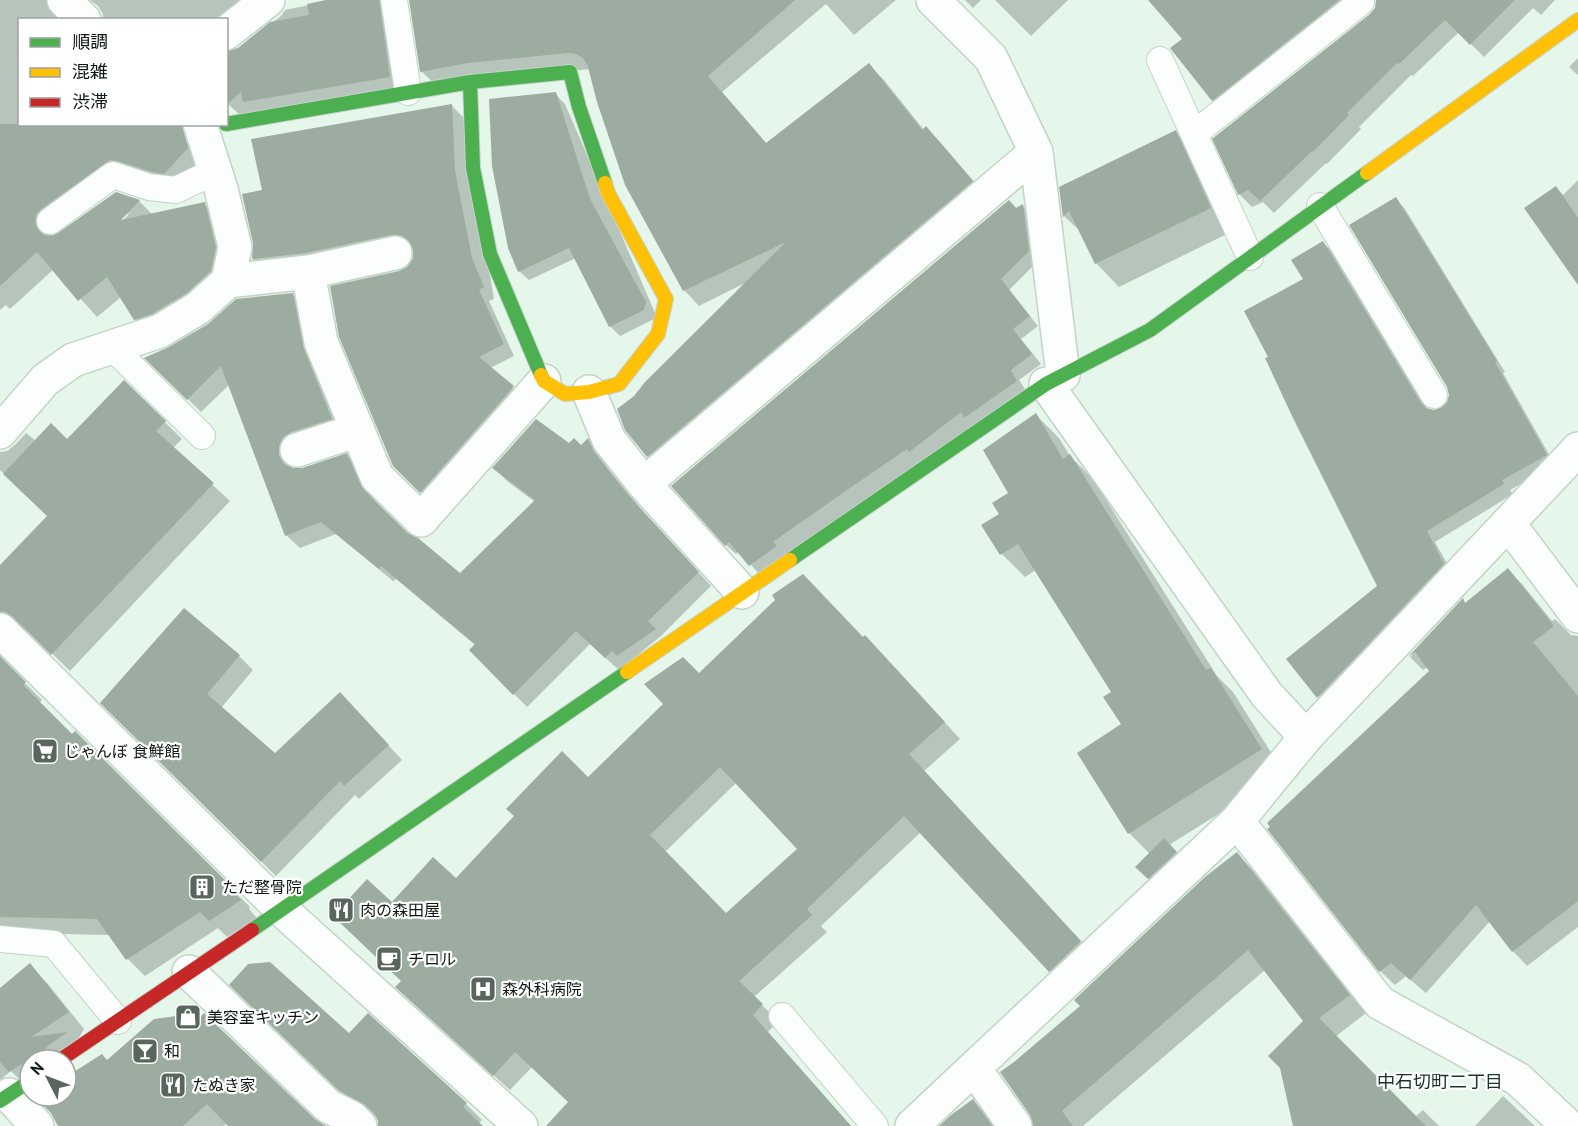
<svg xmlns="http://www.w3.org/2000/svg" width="1578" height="1126" font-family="'PT Sans','Noto Sans JP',sans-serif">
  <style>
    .shadow { fill: #0003; fill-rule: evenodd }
    .building { fill: #9caca1; fill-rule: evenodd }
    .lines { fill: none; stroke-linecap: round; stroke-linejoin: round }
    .lane-casing { stroke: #c4d2c8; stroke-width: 28 }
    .street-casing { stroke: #c4d2c8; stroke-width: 36 }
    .fast-casing { stroke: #c4d2c8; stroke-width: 16 }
    .slow-casing { stroke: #c4d2c8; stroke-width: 16 }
    .jam-casing { stroke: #c4d2c8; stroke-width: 16 }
    .lane { stroke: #fbfefc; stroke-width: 26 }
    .street { stroke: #fbfefc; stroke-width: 33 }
    .fast { stroke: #4caf50; stroke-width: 14 }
    .slow { stroke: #ffc107; stroke-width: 14 }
    .jam { stroke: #c62828; stroke-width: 14 }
    .labels { text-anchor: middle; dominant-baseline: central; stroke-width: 4.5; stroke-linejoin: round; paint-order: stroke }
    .poi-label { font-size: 16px; fill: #0d1911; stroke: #fff; text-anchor: start }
    .neighbourhood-label { font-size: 18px; fill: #183423; stroke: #fff }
  </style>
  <rect width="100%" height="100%" fill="#e5f6ea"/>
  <!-- shadow -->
  <path class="shadow" d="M0,0H75L63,20H20V124H169L201,156L205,166L182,190L122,179L58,226L53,233L52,237L116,193L139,201L153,215L204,204L222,221L232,266L153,336L135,319L121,297L97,317L54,269L10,309L6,305L0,310ZM130,213L117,226L123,216Z
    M90,0H274L226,20H103V14L98,6Z
    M333,0H395L402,89L241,116L228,104L226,97L238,49L281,16L285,10Z
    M411,0H896L854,35L826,4L722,92L767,144L869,65L884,80L924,130L926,128L941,143L987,197L663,471L648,456L635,397L745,283L699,306L684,290L590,69L437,86L421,71Z
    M965,0H981L973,8Z
    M995,0H1068L1031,36Z
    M1150,0H1362L1228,115L1213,100L1184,39Z
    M1404,0H1555L1541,15L1533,8L1484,57L1459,32L1413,76L1411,75L1359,127L1361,129L1327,164L1326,163L1274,213L1263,202L1252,207L1239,194Z
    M1578,58V75L1569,67Z
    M555,94L565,104L655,313L654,319L620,336L610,326L576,258L529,280L519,271Z
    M452,106L463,117L494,299L489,301L514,356L490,368L525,399L432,503L394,465L400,273L408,268L414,259L413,246H403L265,270L253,259L264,191Z
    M1175,132L1199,155L1233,231L1119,287L1096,263L1082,233L1064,216L1061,188Z
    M1578,180V283L1556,188L1563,195Z
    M1396,199L1405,209L1505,372L1503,373L1555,465L1510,490L1513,494L1435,542L1453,574L1328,707L1288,659L1379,587L1305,280L1323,243L1333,252L1428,410L1434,411L1443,409L1449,402L1450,395Z
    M1023,206L1032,215L1038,261L1009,290L1038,326L1021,339L1041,364L1019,380L1026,391L759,574L739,551L736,554L726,545L673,486L1016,209Z
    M292,294L306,308L345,432L292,460V469H303L346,455L360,469L377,505L407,535L460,575L535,502L507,481L494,468L569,445L581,447L588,440L601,453L607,467L643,511L711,586L661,636L619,670L590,644L527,707L471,650L475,645L396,579L393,581L336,534L300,548L286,535L230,384L201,412L147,358Z
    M124,382L182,439L173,448L230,501L70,671L32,634L24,629H14L0,641V567L49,516L0,470V452L7,451L15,445L26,433L36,441H67Z
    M1036,415L1059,438L1070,456L1093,479L1217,676L1233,692L1284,773L1169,845L1184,860L1156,886L1137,867L1150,854L1129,833L1079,753L1123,725L1113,692L1036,570L1025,577L1002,554L983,525L1001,515L1010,493Z
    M1508,570L1522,584L1552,621L1555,619L1571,635L1578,636V927L1527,966L1513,951L1490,921L1426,993L1406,976L1395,985L1380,971L1431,672L1428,667L1423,670L1410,657L1463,601L1466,604Z
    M863,639L881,653L960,739L924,771L1096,958L1066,987L921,832L821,926L827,932L754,997L778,1021L768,1032L851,1126H548L570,1103L532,1067L510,1090L413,1003L402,981L393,904L456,880L588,779L699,675ZM736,783L799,849L726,915L665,852Z
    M0,656L4,662L42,700L39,703L72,737L75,733L250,907L249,909L257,918L227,937L218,928L145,976L128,959L111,935L0,933Z
    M239,656L253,670L221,708L275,755L355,709L402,760L359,799L355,795L276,876L102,703Z
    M1237,854L1255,872L1366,1013L1335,1037L1314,1126H1305V1021L1265,970L1083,1126H1035L1082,1006Z
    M32,968L48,984L84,1029L66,1060H30V1086L27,1087L11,1071L0,1080V994Z
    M247,1001L349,1035L368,1015L466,1104L482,1120L478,1124L481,1126H386L379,1118L357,1106Z
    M198,1022L320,1126H230L227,1123L224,1126H59L42,1096H66V1079Z
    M1503,1096L1535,1126H1475Z
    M973,1101L991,1119L996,1126H963Z
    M1423,1110L1439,1126H1340L1415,1117Z"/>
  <!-- building -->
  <path class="building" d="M326,0H379L390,77L243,102L241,92L226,105V51L238,48L270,22L309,15L307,4Z
    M409,0H795L708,76L766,143L869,63L922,130L926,126L973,181L647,457L625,430L617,409L634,396L645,382L786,242L683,291L625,185L597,102L588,67L584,59L576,54L568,53L468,63L420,72Z
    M1148,0H1339L1212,101L1170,48L1182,39Z
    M1376,0H1515L1470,45L1445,20L1399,64L1397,63L1347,113L1349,115L1313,152L1312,151L1260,201L1248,190L1238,195L1212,139L1370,14L1375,8Z
    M556,92L590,199L646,302L644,310L609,327L569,248L518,272L508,248L492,166L489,99Z
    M452,104L455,171L472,258L484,287L479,290L504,344L479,357L514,386L420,493L393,466L339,337L330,286L399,271L407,267L413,258V250L409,241L401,235H391L305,253L252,259L253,243L242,194L262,190L251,139Z
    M0,124H182L188,148L164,174L152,172L118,161L110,160L41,209L36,215L35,223L38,230L44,235L51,236L58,233L116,192L140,200L121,220L205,202L216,247L211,271L187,293L152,314L134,320L107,277L78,301L37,252L0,286Z
    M1176,130L1211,208L1095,264L1069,211L1063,217L1059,187Z
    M1556,186L1578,218V285L1524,208Z
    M1396,197L1497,361L1495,362L1547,455L1502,480L1504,484L1427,531L1444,564L1317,698L1286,659L1377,586L1293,418L1265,358L1268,357L1244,311L1303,279L1291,260L1323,241L1421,403L1426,408L1434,410L1442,407L1447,402L1449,395L1447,387L1349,225Z
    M1009,200L1016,208L1023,204L1029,251L1001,279L1030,316L1013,329L1032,354L1011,370L1017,381L964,418L961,412L909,452L907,449L847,490L773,542L777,546L749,566L729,542L725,546L671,486Z
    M293,293L304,349L332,419L291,432L283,437L279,447V456L284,464L293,468H302L347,453L364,490L408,533L418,538L460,573L535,500L492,468L536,419L569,443L574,438L581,445L588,438L594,452L629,496L699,572L648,621L656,629L617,656L612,651L605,658L576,631L513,695L469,650L475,644L381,566L379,569L321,522L285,536L221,366L187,400L144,358L169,347L208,324L236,299Z
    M124,380L166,421L156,431L214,483L51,655L13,617L5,612H0V565L47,516L3,474L51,423L67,439Z
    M1036,413L1063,459L1070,454L1206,670L1211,668L1262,749L1128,834L1077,753L1121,724L1103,697L1111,692L1018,544L1000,555L981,525L999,514L992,503L1008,493L983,450Z
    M1508,568L1554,626L1533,642L1578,696V901L1512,952L1476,905L1410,980L1391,963L1379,972L1267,829L1270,827L1267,823L1429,671L1415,652L1408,657L1463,598L1465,603Z
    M803,574L863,637L865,635L945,722L909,754L1081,941L1049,972L904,816L807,909L812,915L739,981L763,1004L753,1015L851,1126H546L568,1102L515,1052L493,1076L395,987L401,981L333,916L367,879L392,902L433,857L456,878L514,816L506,809L562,751L588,777L663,704L644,684L683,657L699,673L775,600L772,595ZM720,767L797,849L726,913L650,835Z
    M184,608L240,655L207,694L275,753L340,692L389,745L344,786L340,781L261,862L100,703Z
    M0,656L26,682L23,685L72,734L75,731L234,889L233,891L241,900L209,921L200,912L126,960L97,919L0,917Z
    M1164,838L1177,852L1148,879L1135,867Z
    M1237,852L1350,995L1319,1018L1426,1126H1293L1280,1068L1268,1056L1303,1021L1248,950L1062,1111L1073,1126H1033L1030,1115L1000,1072L1014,1062L1080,1006L1074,1000L1205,877Z
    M270,962L349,1033L368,1013L467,1103L463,1107L483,1126H378V1121L374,1113L365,1105L339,1091L229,985L248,964Z
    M30,963L69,1012L31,1037L68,1032L49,1045L43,1051L41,1060H30V1062L20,1065L9,1072L0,1062V988Z
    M204,1013L315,1119L326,1126H228L207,1104L183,1126H58L51,1113L37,1099L41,1096H66V1077L102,1054L107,1060L154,1019L192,1014L197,1020Z
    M973,1099L992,1126H939L951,1115Z"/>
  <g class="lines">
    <defs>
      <path id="lane" d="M394,0L408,92
        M1160,60L1250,257
        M1194,134L1361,2
        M1320,206L1434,395
        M50,221L113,175L149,187L176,190L215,171
        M112,347L202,436
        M0,939L54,944L118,1021
        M782,1016L875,1126"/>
      <path id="street" d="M64,0L84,20
        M933,0L991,58L1036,152L1063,375
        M226,33L268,0
        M308,272L321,342L377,477L421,520L544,381
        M228,281L308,272L395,253
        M589,392L609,440L644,484L742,592
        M0,432L45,380L73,360L160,331L198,308L228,281L235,247L221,189L200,124
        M297,450L358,430
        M644,484L1036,152
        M1508,523L1578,616
        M0,630L282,910L521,1126
        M1306,737L1578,449
        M1237,821L1380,1003L1518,1079L1568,1126
        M189,972L328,1106L352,1118L360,1126
        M974,1068L1015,1126
        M9,1095L37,1126
        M912,1126L1237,821L1306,737L1267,695L1046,384"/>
      <path id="fast" d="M470,82L473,168L490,254L541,375
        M226,124L470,82L570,72L579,107L605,183
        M790,560L1046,384L1150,330L1367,173
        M252,930L627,672
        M0,1101L30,1081"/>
      <path id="slow" d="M1367,173L1578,20
        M541,375L544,381L565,394L589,392L619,384L658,334L666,299L608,193L605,183
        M627,672L790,560"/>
      <path id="jam" d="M60,1060L252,930"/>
    </defs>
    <!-- lane casing -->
    <use href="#lane" class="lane-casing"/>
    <!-- street casing -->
    <use href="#street" class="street-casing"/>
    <!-- fast casing -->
    <use href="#fast" class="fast-casing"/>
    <!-- slow casing -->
    <use href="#slow" class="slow-casing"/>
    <!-- jam casing -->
    <use href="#jam" class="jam-casing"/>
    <!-- lane -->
    <use href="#lane" class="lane"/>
    <!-- street -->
    <use href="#street" class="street"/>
    <!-- fast -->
    <use href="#fast" class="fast"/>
    <!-- slow -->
    <use href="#slow" class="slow"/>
    <!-- jam -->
    <use href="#jam" class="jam"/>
  </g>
  <!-- icons -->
  <defs>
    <symbol id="supermarket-square" viewBox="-11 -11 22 22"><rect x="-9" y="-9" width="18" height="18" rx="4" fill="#59665d" stroke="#fff"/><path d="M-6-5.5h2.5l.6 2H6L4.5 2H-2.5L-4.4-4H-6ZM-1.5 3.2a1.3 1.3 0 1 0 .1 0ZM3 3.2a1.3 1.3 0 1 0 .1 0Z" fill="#fff"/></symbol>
    <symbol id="building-square" viewBox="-11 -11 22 22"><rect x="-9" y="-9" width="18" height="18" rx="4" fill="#59665d" stroke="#fff"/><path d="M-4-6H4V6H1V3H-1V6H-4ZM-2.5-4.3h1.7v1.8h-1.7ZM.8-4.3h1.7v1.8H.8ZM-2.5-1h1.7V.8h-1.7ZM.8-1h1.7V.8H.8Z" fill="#fff"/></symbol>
    <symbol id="restaurant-square" viewBox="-11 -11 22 22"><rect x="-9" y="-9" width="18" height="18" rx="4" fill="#59665d" stroke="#fff"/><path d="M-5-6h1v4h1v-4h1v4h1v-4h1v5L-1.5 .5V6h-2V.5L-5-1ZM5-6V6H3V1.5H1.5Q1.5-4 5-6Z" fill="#fff"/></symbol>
    <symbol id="cafe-square" viewBox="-11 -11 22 22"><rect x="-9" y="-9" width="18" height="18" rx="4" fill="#59665d" stroke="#fff"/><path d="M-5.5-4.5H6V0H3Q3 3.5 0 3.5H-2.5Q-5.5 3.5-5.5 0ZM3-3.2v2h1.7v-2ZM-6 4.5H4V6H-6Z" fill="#fff"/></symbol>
    <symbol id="hospital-square" viewBox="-11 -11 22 22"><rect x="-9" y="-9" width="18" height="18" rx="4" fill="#59665d" stroke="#fff"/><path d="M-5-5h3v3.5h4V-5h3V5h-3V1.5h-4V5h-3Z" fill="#fff"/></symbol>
    <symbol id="shop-square" viewBox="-11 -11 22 22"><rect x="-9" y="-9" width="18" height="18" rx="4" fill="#59665d" stroke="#fff"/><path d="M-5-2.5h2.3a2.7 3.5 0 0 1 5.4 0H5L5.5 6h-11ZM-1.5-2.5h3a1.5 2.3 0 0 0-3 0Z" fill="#fff"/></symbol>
    <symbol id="bar-square" viewBox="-11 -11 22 22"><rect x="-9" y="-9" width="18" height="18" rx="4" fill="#59665d" stroke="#fff"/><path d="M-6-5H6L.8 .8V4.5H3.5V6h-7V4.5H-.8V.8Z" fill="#fff"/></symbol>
  </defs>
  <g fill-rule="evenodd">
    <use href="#supermarket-square" x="30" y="736" width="30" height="30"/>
    <use href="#building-square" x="187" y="872" width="30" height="30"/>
    <use href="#restaurant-square" x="326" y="895" width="30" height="30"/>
    <use href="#cafe-square" x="374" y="944" width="30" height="30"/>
    <use href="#hospital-square" x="468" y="974" width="30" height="30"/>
    <use href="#shop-square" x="173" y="1002" width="30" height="30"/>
    <use href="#bar-square" x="130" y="1036" width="30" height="30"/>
    <use href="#restaurant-square" x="158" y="1070" width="30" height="30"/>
  </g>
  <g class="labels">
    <!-- poi labels -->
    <g class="poi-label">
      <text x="64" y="751">じゃんぼ 食鮮館</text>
      <text x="222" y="887">ただ整骨院</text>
      <text x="360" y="910">肉の森田屋</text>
      <text x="408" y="959">チロル</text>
      <text x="502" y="989">森外科病院</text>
      <text x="207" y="1017">美容室キッチン</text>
      <text x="164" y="1051">和</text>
      <text x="192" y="1085">たぬき家</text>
    </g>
    <!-- neighbourhood labels -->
    <g class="neighbourhood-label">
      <text x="1440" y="1081">中石切町二丁目</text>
    </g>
  </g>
  <!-- legend -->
  <rect x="18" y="18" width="210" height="108" fill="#ffffff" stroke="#9ea3a0" stroke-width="1.5"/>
  <rect x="30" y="38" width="30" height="9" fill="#4caf50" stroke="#9ea3a0" stroke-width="1.5"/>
  <text x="72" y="48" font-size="18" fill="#0d1911">順調</text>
  <rect x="30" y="68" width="30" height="9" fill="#ffc107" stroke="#9ea3a0" stroke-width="1.5"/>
  <text x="72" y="78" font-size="18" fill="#0d1911">混雑</text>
  <rect x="30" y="98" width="30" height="9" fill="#c62828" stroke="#9ea3a0" stroke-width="1.5"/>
  <text x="72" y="108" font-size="18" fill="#0d1911">渋滞</text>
  <!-- north arrow -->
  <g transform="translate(48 1078) rotate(312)"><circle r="28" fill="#ffffff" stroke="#9ea3a0" stroke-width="1.5"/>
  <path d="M0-4.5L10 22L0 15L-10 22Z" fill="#59665d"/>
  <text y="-9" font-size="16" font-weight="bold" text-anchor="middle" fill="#0d1911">N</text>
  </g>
</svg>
